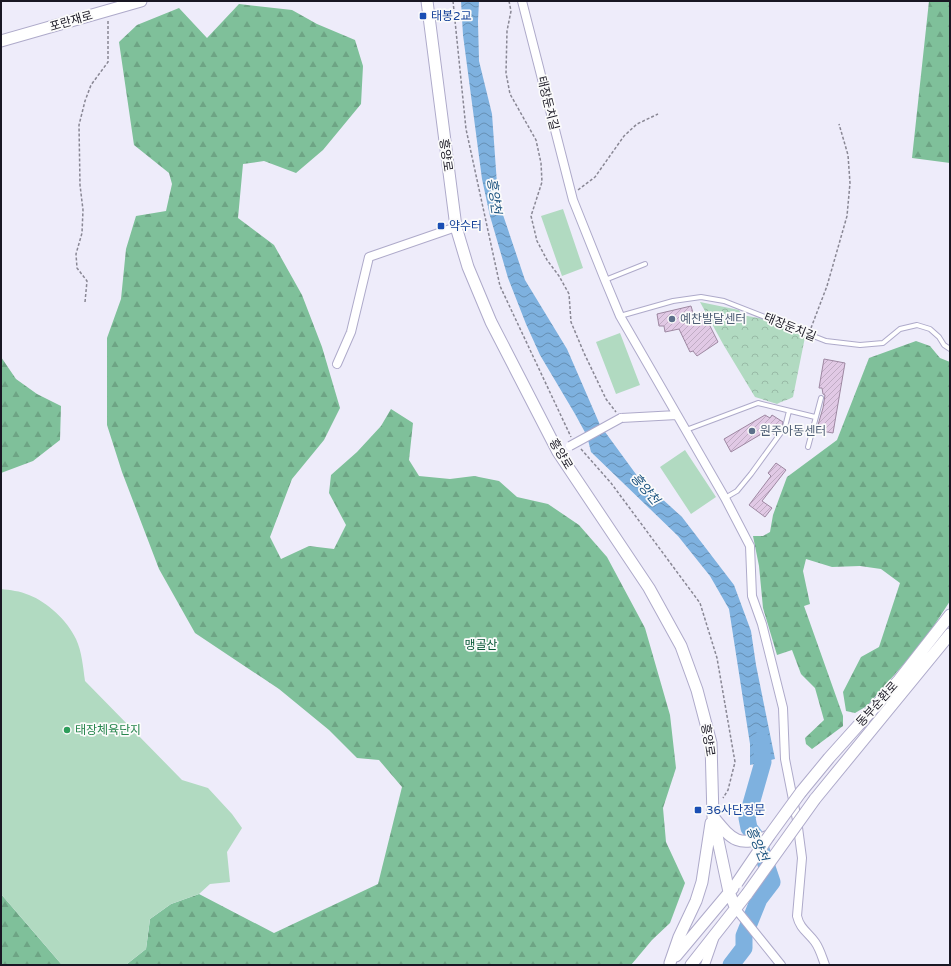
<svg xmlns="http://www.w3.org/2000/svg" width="951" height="966" font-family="'Varela Round','Noto Sans KR',sans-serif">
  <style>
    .forest { fill: url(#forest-firs) }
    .park { fill: url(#park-crowns) }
    .pitch { fill: #b1dac1 }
    .water { fill: url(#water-waves) }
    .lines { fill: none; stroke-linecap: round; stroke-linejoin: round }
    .river { stroke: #7eb1df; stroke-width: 17 }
    .building { fill: url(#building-hatch); stroke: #9e88a2 }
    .lane-casing { stroke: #aeaaca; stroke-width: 6 }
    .street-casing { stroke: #aeaaca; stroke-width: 10 }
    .secondary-casing { stroke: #aeaaca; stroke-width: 13 }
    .path { stroke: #898794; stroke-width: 1.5; stroke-dasharray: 3 2; stroke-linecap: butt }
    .lane { stroke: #fff; stroke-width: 4 }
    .street { stroke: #fff; stroke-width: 8 }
    .secondary { stroke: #fff; stroke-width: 11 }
    .street-bridge-casing { stroke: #aeaaca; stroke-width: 10; stroke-linecap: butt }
    .secondary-bridge-casing { stroke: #aeaaca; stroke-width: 13; stroke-linecap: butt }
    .street-bridge { stroke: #fff; stroke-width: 8 }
    .secondary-bridge { stroke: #fff; stroke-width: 11 }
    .transit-dot { fill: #1a4fb4; stroke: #fbfbfb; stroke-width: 1.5 }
    .service-dot { fill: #5c6f8a; stroke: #fbfbfb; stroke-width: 1.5 }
    .leisure-dot { fill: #2e9e5b; stroke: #fbfbfb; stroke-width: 1.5 }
    .labels { text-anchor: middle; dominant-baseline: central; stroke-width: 3.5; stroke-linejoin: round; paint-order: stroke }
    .transit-label { font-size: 12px; fill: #164399; stroke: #fbfbfb; text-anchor: start }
    .street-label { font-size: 12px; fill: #191723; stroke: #fbfbfb }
    .service-label { font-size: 12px; fill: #4e5e75; stroke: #fbfbfb; text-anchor: start }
    .park-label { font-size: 12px; fill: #065836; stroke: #fbfbfb }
    .leisure-label { font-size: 12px; fill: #27864d; stroke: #fbfbfb; text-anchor: start }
    .water-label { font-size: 13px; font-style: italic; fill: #1b537f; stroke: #fbfbfb }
  </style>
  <defs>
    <pattern id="forest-firs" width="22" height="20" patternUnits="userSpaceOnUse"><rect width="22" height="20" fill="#7fc09a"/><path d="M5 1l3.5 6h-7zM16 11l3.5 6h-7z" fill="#6da484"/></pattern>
    <pattern id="park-crowns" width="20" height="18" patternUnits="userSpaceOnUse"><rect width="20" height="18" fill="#b1dac1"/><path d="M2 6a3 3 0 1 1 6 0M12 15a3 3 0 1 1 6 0" fill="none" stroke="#98baa6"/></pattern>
    <pattern id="water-waves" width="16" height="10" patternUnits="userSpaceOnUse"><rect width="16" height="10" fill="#7eb1df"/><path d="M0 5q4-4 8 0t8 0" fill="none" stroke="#668fb4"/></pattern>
    <pattern id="building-hatch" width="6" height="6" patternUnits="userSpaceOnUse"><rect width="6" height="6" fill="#e1c9e5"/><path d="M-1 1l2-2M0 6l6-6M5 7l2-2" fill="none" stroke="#c0acc4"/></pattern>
  </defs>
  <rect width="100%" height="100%" fill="#eeecfa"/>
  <!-- forest -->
  <path class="forest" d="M929,1H950V163L912,158Z
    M239,4L292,10L317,24L355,40L363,66L361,104L323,150L296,173L264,161L243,164L238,218L274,245L302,295L322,347L340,408L324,440L292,479L270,537L281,559L309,546L334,549L346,525L329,493L331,475L357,452L381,426L391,409L413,423L409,460L419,476L450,479L474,476L499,481L517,497L548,504L579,525L607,557L645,628L670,715L676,768L663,808L666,842L685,883L670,923L652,940L631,965H122L127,964L146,949L150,919L171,904L199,894L274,933L378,884L402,787L379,760L357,758L329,730L279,689L195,633L159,569L122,472L107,425V338L121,299L126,249L136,216L166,211L172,184L169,173L134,145L119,42L137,25L179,8L207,38Z
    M916,341L930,346L940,358L950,362V601L924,641L867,706L855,713L846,711L843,692L861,657L879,647L900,583L881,569L860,566L832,567L806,559L803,571L810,604L804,606L843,716V726L812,749L806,744L805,738L824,720L815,688L801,674L792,650L777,655L763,608L759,566L753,536H763L770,532L773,515L787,477L837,440L869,358Z
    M1,357L16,379L37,394L61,406L60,440L33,461L1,473Z
    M1,894L62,965H1Z"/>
  <!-- park -->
  <path class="park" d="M700,302L739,310L742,315L764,319L805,337L793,397C788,400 782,401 777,404L755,397L723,344Z"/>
  <!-- pitch -->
  <path class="pitch" d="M563,209L583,268L562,276L541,216Z
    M620,333L640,385L616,394L596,342Z
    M685,450L716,497L691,514L660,467Z
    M1,589C10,590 20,591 29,595C47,602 67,620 76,639C82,652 83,667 85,681L182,780L208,788L232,814L242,828L227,852L230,882L210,884L199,894L171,904L150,919L146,949L127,964L62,965L1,894Z"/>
  <!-- water -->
  <path class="water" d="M461,1H479L478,21L479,61L492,114L497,184L501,209L525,280L567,349L600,425L638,477L682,517L734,585L751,631L756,665L775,759L750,765V744L729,609L710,576L678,536L591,452L587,436L575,414L540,355L526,324L508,278L490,216L482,179L463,35Z"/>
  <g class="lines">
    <!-- river -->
    <path class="river" d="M731,965L744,948V936L759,899L772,882L758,840L749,828L747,818L763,762L761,740"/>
  </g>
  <!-- building -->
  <path class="building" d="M691,306L694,316L703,312L718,342L697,356L693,351L690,352L679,329L665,332L664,326H659L657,314Z
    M824,359L845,363L833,433L821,431V425H818L823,408L825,395L823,394L822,388H819Z
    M765,415L770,418L772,415L783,422L782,426L775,435L768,430L731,452L724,439Z
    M776,463L786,470L762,501L772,508L765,517L749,505L771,476L768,473Z"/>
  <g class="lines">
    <defs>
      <path id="lane" d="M605,280L645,264
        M620,316L673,301L701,297L724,301L826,341L860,345L883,343L900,329L917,325L930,329L939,337L944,345L950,349
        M686,430L758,403L815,417
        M808,447L821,398
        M725,498L737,491L751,474L785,427L789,411"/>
      <path id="street" d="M522,1L573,200L605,280L620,316L725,498L750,546L752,596L762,624L783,708L785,759L797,820L802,858L797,916C800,929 808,932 815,942C820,949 822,957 825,965
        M337,364L351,332L369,257L456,227
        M621,418L677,415
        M736,909L781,965
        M705,965L714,939"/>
      <path id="secondary" d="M427,1L456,227L468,267L491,322L558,452L649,588L681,646L697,690L711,743L713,817L729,892L736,909
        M1,41L141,1
        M801,792L829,758L899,680L950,615
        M815,799L950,634
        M714,818C733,841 738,847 769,836
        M676,956L733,888
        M670,963L679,937L696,901L702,882L711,823
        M691,965L747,894"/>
    </defs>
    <!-- lane casing -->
    <use href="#lane" class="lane-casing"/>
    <!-- street casing -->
    <use href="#street" class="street-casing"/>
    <!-- secondary casing -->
    <use href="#secondary" class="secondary-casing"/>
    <!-- path -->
    <path class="path" d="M453,1L466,129L500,286L571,437
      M509,1L511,11L507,31L506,73L510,94L536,140L541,163L542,182L531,216L537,241L547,260L559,276L569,294L571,322L584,353L606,399L616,412
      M578,190L595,177L624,136L637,124L658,114
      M85,302L87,281L77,268L76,254L82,233L83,210L80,185L79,125L85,101L91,85L108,62V20
      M811,328L827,286L847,216L850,183L848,155L839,124
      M581,449L611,483L700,603L717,658L735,762L728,790L723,798"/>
    <!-- lane -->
    <use href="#lane" class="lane"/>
    <!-- street -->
    <use href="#street" class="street"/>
    <!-- secondary -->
    <use href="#secondary" class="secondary"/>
    <defs>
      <path id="street-bridge" d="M570,446L621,418"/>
      <path id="secondary-bridge" d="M737,883L769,836L801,792
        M747,894L815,799"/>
    </defs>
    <!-- street-bridge casing -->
    <use href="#street-bridge" class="street-bridge-casing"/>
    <!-- secondary-bridge casing -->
    <use href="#secondary-bridge" class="secondary-bridge-casing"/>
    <!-- street-bridge -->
    <use href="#street-bridge" class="street-bridge"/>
    <!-- secondary-bridge -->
    <use href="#secondary-bridge" class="secondary-bridge"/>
  </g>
  <!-- markers -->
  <g class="transit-dot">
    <rect x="419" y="12" width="8" height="8" rx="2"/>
    <rect x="437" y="222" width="8" height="8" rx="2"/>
    <rect x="694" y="806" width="8" height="8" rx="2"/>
  </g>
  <g class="service-dot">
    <circle cx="672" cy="319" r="4"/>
    <circle cx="752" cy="431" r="4"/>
  </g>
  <circle class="leisure-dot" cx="67" cy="730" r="4"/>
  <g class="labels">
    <!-- transit labels -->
    <g class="transit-label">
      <text x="431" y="16">태봉2교</text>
      <text x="449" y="226">약수터</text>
      <text x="706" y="810">36사단정문</text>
    </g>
    <!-- street labels -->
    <g class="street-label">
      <text transform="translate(71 21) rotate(-16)">포란재로</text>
      <text transform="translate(548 103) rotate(76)">태장둔치길</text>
      <text transform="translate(446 155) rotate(82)">흥양로</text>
      <text transform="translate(790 327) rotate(22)">태장둔치길</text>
      <text transform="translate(561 454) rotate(59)">흥양로</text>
      <text transform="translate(877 704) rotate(-48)">동부순환로</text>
      <text transform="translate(708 740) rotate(81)">흥양로</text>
    </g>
    <!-- service labels -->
    <g class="service-label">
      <text x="680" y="319">예찬발달센터</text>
      <text x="760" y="431">원주아동센터</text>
    </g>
    <!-- park labels -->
    <g class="park-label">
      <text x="481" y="645">맹골산</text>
    </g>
    <!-- leisure labels -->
    <g class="leisure-label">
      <text x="75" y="730">태장체육단지</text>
    </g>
    <!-- water labels -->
    <g class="water-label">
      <text transform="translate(494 196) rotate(82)">흥양천</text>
      <text transform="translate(645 489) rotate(49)">흥양천</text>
      <text transform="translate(757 844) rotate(67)">흥양천</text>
    </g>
  </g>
  <!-- border -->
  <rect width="951" height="966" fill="none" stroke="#191723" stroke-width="4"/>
</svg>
